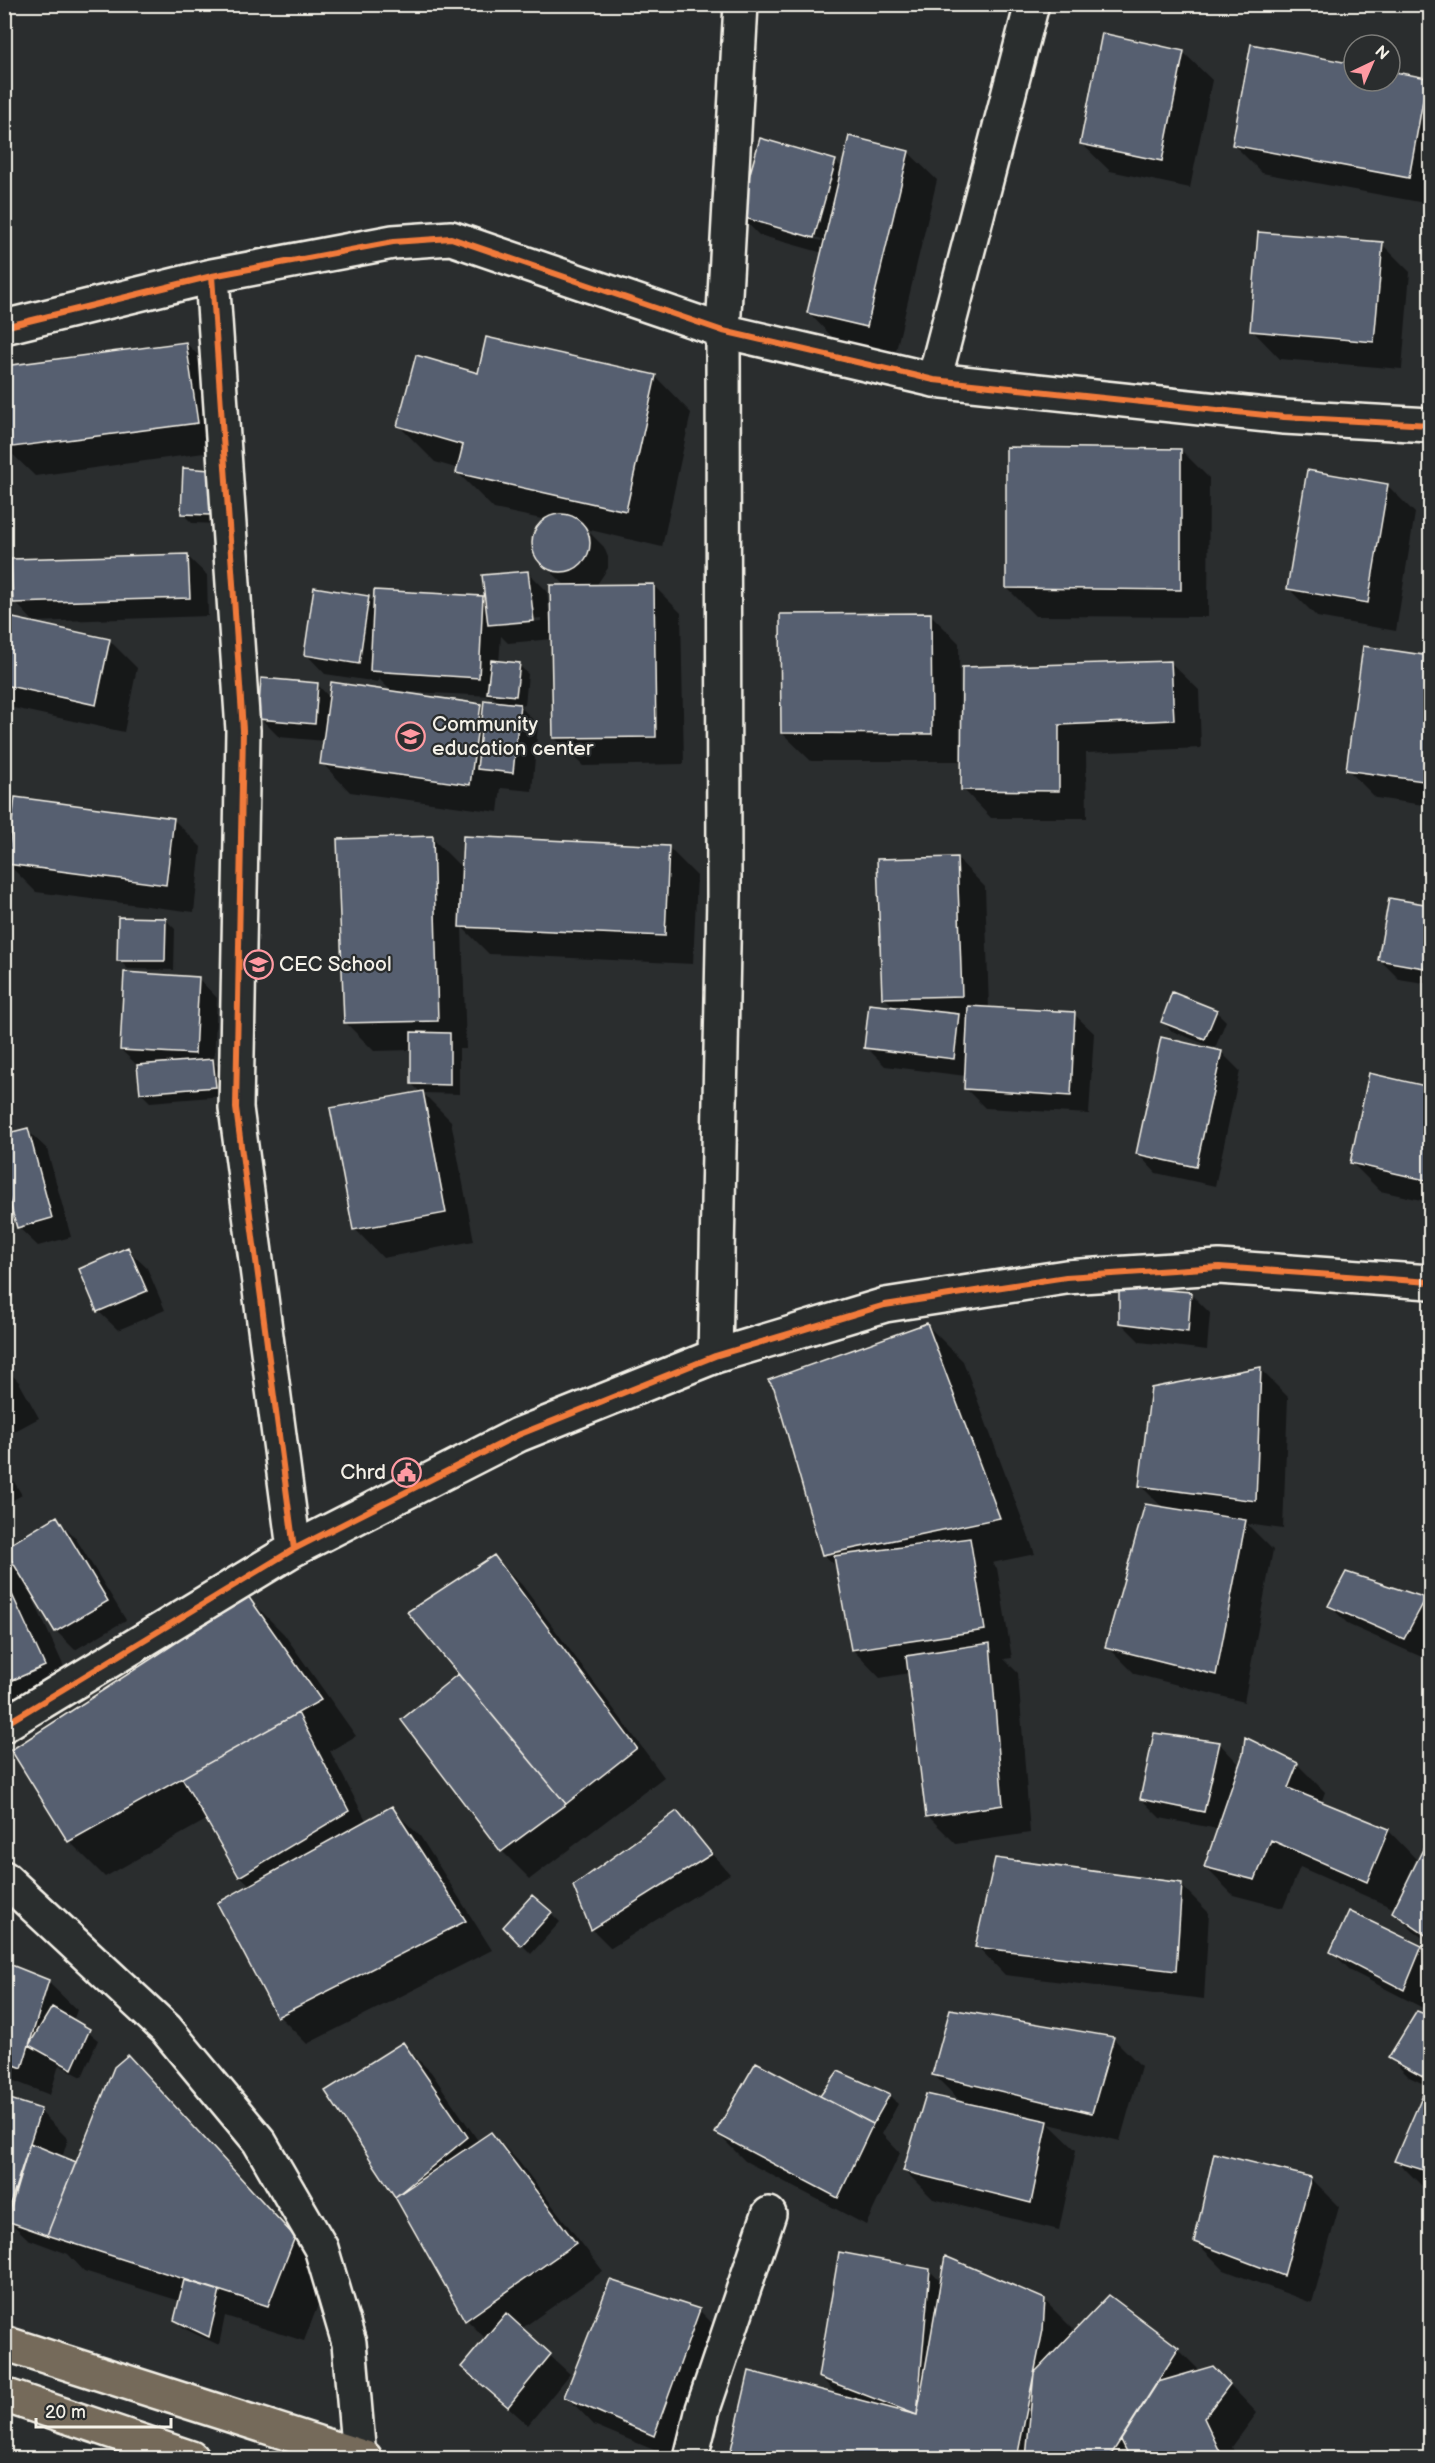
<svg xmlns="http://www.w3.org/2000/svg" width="1435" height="2463" font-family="'Balsamiq Sans',sans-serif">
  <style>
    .shadow { fill: #0007; fill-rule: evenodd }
    .building { fill: #565e6f; stroke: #f4f1e8; stroke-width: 1.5 }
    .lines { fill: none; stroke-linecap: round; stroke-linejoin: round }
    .minor-casing { stroke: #f4f1e8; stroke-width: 38 }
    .highway-casing { stroke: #f4f1e8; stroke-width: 38 }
    .minor { stroke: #2a2d2e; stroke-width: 33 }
    .highway { stroke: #746a5a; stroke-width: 33 }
    .cycleway-casing { stroke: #2a2d2e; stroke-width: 10 }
    .cycleway { stroke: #f17a3a; stroke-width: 6 }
    .labels { text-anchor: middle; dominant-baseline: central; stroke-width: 4.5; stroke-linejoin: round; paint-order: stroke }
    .poi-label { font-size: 21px; fill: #f4f1e8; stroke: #2a2d2e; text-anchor: start }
  </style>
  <rect width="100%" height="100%" fill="#2a2d2e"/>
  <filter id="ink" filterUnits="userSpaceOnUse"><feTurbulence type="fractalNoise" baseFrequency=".0167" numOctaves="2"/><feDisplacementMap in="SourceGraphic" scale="12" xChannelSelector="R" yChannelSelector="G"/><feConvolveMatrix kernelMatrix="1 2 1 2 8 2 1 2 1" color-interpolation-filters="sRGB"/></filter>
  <g filter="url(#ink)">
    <!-- shadow -->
    <path class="shadow" d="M1183,52L1212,80L1190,188L1110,171L1081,143Z
      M1354,66V81H1390V73L1426,80L1430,84V204L1262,173L1234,145Z
      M908,152L937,180L895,355L836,341L808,312L823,253L759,235L740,216L835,161L843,169ZM760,221L822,239L821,241L760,224Z
      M1382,244L1410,272L1402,369L1280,359L1252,330Z
      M186,343L214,371L226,450L35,476L6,448L4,367Z
      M479,374L655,376L691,413L662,547L586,529L604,547L608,557V568L596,586L653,585L681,613L684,764L583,766L554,737L553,639L508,643L501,636L499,663L519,665L528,674L525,705L518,704L538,725L532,791L501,788L498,812L350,792L322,763L325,741L279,737L260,718L317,684L330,698L480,705L484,709L499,703L492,696L391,691L378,678V682L325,674L306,654L368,597L375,604L483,597L487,601L528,572L547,591L550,622L552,621L566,586L538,559L534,549V538L546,520L494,509L458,473L459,469L435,462L399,426ZM541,618V621L504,625V622Z
      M1181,450L1209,478L1208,617L1035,616L1007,588Z
      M211,471L219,524L192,523L182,513Z
      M1387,485L1415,513L1396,631L1317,617L1289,589Z
      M187,556L207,575L208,616L34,622L15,602Z
      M931,615L959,643L960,761H811L782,733Z
      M4,618L109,640L137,668L124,732L4,706Z
      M1365,648L1430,658V806L1376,798L1348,770Z
      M1170,662L1199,690L1201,748L1086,753L1087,818H991L963,789L964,668Z
      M173,819L201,847L194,912L36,892L8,864Z
      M432,838L460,866L461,874L668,847L697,876L693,964L489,954L462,927L466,1049H459V1094L423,1093L451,1121L474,1241L383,1258L355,1229L421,1093L412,1084V1050L374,1051L346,1023Z
      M957,858L985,887L989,1009L1074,1014L1094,1033L1089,1114L985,1108L966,1089V1076L885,1066L866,1047L895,1008L884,997Z
      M1390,900L1430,907V984L1399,979L1380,960Z
      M165,919L175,929L174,970L128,969L119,960Z
      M198,978L217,998L214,1063L222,1070L224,1096L150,1102L141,1093L139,1067L121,1050Z
      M1216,1011L1226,1021L1215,1048L1172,1031L1162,1022Z
      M1221,1052L1240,1071L1215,1186L1156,1173L1137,1153Z
      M1370,1075L1430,1089V1202L1380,1191L1352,1163Z
      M27,1130L47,1149L71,1237L38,1246L18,1227Z
      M127,1249L147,1268L165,1310L118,1330L98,1311Z
      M1191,1294L1210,1313L1207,1350L1140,1342L1121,1323Z
      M927,1325L963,1361L1035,1554L992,1563L997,1568L1012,1658L1004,1659L1018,1673L1030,1833L956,1844L928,1816L909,1673L880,1678L852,1649L838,1568L823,1554Z
      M4,1367L19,1382L39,1418L4,1437Z
      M1260,1369L1288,1397L1283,1529L1247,1524L1273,1550L1244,1702L1135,1674L1107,1646L1164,1509L1140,1485Z
      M4,1465L22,1495L4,1505Z
      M56,1518L75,1537L126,1620L75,1650L56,1631L30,1592L80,1702L4,1735V1538L9,1546Z
      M494,1557L522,1585L664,1777L530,1879L502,1851L403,1720L460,1674Z
      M248,1598L284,1634L356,1736L330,1751L367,1822L391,1808L420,1836L492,1950L307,2044L279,2016L251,1886L240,1876L208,1819L105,1877L69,1841Z
      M1425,1599L1430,1604V1650L1429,1648L1424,1658L1349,1625L1330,1606Z
      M1219,1743L1238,1763L1236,1770L1238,1771L1297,1764L1325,1792L1321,1803L1388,1830L1416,1859L1408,1877L1411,1878L1430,1838V1943L1413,1931L1394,1912L1395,1909L1300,1867L1283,1908L1233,1895L1205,1867L1218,1829L1160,1818L1141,1799Z
      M677,1813L730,1874L611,1948L592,1929Z
      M1181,1885L1209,1913L1204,1999L1005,1975L977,1946Z
      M551,1913L560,1922L531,1954L505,1927Z
      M1421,1947L1430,1956V1990L1423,2008L1351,1971L1332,1952Z
      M4,1964L48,1982L77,2010L73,2021L98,2040L82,2077L59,2065L50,2095L4,2077Z
      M1418,2013L1430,2018V2190L1424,2188L1396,2160L1428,2086L1409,2077L1390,2058Z
      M1113,2038L1141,2066L1120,2141L1049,2124L1076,2150L1059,2230L933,2199L905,2171L962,2103L934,2075Z
      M402,2044L431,2072L479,2142L491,2133L519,2162L603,2271L521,2329L570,2374L528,2425L463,2366L486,2339L467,2320L396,2197L327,2091Z
      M128,2057L330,2274L304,2341L225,2316L219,2345L185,2329L175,2320L180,2301L84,2271L68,2254L28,2239L12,2224L4,2221V2099L40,2111L68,2139L62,2158L77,2164Z
      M889,2095L898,2104L882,2134L900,2153L866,2225L745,2161L717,2133L821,2098Z
      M1215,2155L1311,2179L1339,2207L1312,2303L1224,2270L1196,2242Z
      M929,2270L942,2283L1044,2300L1076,2332L1178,2349L1200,2371L1213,2367L1257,2413L1232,2447L1237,2458H731L750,2372L839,2396L819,2376Z
      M699,2310L727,2338L684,2458H673L594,2425L566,2396Z"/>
    <!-- building -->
    <path class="building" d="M1102,33L1184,51L1162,161L1080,144Z
      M1251,44L1354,64V81H1390V71L1427,78L1409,178L1232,145Z
      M849,136L909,151L867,327L807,313Z
      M760,138L836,160L814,238L738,216Z
      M1258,232L1383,242L1374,342L1250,331Z
      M486,337L656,375L626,511L456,473L463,445L397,426L416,355L478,373Z
      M186,342L198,423L5,448L4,366Z
      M1006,447L1181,449V590L1006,588Z
      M183,468L211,470L210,515L181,514Z
      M1307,470L1388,484L1368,603L1287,589Z
      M532 543a29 29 0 1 1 58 0a29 29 0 1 1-58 0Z
      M188,554L190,598L13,603L11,559Z
      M528,571L534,621L488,625L482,575Z
      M654,584L656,737L553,738L550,585Z
      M314,587L369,596L359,664L304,655Z
      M374,590L483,596L479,678L370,671Z
      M931,613L932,734L781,733L780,614Z
      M4,616L110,639L96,705L4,685Z
      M1363,646L1430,656V782L1346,770Z
      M491,660L520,663L516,696L487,693Z
      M1171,661L1174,720L1059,725V791L961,790L962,667Z
      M261,678L318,683L315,724L258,719Z
      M331,682L481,704L470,785L320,764Z
      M484,700L520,704L513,773L477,769Z
      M15,797L174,818L166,885L7,864Z
      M433,836L438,1021L344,1023L337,839Z
      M463,836L669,846L665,936L459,927Z
      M957,857L962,996L882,998L877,859Z
      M1389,898L1430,905V969L1378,960Z
      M118,917L166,918L165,961H117Z
      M124,972L199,977L195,1054L120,1050Z
      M1172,992L1217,1010L1205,1039L1161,1022Z
      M869,1004L959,1014L954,1059L864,1048Z
      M968,1006L1075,1012L1071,1096L964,1089Z
      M411,1032L450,1033V1085L411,1084Z
      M1161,1037L1222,1051L1196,1167L1136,1154Z
      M213,1059L216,1087L140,1093L137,1065Z
      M1369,1073L1430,1087V1181L1350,1163Z
      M423,1091L446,1213L353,1230L330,1108Z
      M28,1128L52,1218L17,1228L4,1182V1134Z
      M128,1247L147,1291L97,1312L79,1269Z
      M1119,1286L1191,1292L1188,1332L1119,1323Z
      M927,1323L1000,1518L822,1555L774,1388L768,1380Z
      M1261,1367L1256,1501L1139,1486L1151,1388Z
      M1145,1504L1246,1520L1216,1675L1105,1647Z
      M57,1516L108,1601L55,1632L4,1548Z
      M970,1538L985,1630L851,1650L834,1556Z
      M494,1555L637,1748L566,1804L407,1612Z
      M1346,1572L1426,1598L1404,1639L1328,1606Z
      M4,1577L45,1666L4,1684Z
      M248,1596L321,1700L68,1842L11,1750Z
      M990,1643L1003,1805L926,1817L906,1656Z
      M458,1674L566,1804L501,1852L401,1720Z
      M298,1713L349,1811L239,1877L182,1778Z
      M1154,1733L1220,1742L1204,1812L1140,1799Z
      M1245,1737L1298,1763L1288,1788L1389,1829L1367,1882L1271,1840L1255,1880L1204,1867L1243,1754Z
      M392,1806L466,1921L277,2017L217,1903Z
      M677,1811L712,1854L591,1930L573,1886Z
      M1430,1835V1938L1392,1912Z
      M995,1858L1182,1883L1176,1971L975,1947Z
      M532,1895L552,1912L521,1946L503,1927Z
      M1349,1911L1422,1946L1404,1990L1330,1952Z
      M4,1962L49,1980L22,2068L4,2061Z
      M52,2007L90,2029L72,2069L29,2045Z
      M950,2009L1114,2037L1092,2113L932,2075Z
      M1417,2011L1430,2016V2081L1388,2058Z
      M403,2042L468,2137L395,2197L325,2091Z
      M128,2055L295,2237L268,2306L47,2235L114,2067Z
      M756,2062L873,2124L838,2198L715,2133Z
      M838,2071L890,2094L873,2124L820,2096Z
      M1429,2080L1430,2081V2172L1394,2161Z
      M926,2094L1048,2121L1031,2203L903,2171Z
      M4,2097L41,2109L10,2204L4,2202Z
      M491,2132L576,2243L465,2321L395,2197Z
      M30,2143L76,2162L47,2235L7,2221Z
      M1214,2153L1311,2177L1284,2276L1194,2242Z
      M839,2252L930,2269L917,2415L818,2377Z
      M945,2256L1045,2299L1043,2330L1017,2458H729L749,2371L917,2415Z
      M184,2280L220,2291L209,2337L174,2320Z
      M610,2280L700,2309L654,2436L564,2397Z
      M1109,2295L1179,2348L1109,2458H1026L1034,2373Z
      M506,2313L551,2354L508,2407L461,2367Z
      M1213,2366L1230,2384L1204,2418L1223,2458H1130L1121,2440L1158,2382Z"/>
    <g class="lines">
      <defs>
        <path id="minor" d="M212,276L243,730L236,1108L294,1549
          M4,327L212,276L393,242L451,238L723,331L934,380L1284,417L1430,425
          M934,380L1032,4
          M715,1356L724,896L723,331L741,4
          M4,1725L294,1549L518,1435L715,1356L885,1305L1066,1277L1219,1267L1430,1282
          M4,1878L166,2029L259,2141L321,2248L349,2343L359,2457
          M691,2458L703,2409L769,2214"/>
        <path id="highway" d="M4,2343L365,2458
          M4,2395L191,2458"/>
      </defs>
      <!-- minor casing -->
      <use href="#minor" class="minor-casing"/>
      <!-- highway casing -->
      <use href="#highway" class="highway-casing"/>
      <!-- minor -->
      <use href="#minor" class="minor"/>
      <!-- highway -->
      <use href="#highway" class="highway"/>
      <defs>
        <path id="cycleway" d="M212,276L243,730L236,1108L294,1549
          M4,327L212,276L393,242L451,238L723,331L934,380L1284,417L1430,425
          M4,1725L294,1549L518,1435L715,1356L885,1305L1066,1277L1219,1267L1430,1282"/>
      </defs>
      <!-- cycleway casing -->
      <use href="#cycleway" class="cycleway-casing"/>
      <!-- cycleway -->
      <use href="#cycleway" class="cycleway"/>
    </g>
  </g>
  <!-- icons -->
  <defs>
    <symbol id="university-ring" viewBox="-11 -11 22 22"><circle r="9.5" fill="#2a2d2e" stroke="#ff9aa2" stroke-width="1.5"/><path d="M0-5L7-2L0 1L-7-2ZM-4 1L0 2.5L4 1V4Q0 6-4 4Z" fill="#ff9aa2"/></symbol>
    <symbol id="school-ring" viewBox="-11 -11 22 22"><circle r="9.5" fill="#2a2d2e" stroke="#ff9aa2" stroke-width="1.5"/><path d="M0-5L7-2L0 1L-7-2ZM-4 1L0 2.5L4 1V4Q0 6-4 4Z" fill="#ff9aa2"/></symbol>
    <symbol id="civic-ring" viewBox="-11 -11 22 22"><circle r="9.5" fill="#2a2d2e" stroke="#ff9aa2" stroke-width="1.5"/><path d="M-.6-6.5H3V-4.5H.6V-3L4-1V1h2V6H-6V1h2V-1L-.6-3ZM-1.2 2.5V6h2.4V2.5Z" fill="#ff9aa2"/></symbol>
  </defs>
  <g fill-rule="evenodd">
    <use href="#university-ring" x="394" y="720" width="33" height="33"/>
    <use href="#school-ring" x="242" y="948" width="33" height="33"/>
    <use href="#civic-ring" x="390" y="1456" width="33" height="33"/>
  </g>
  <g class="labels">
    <!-- poi labels -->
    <g class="poi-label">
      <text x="432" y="724">Community<tspan x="432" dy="24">education center</tspan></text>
      <text x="279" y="964">CEC School</text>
      <text x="386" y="1472" text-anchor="end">Chrd</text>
    </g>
  </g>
  <!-- margin -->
  <rect width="1435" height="2463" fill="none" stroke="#2a2d2e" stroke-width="24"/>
  <rect x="12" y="12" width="1411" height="2439" fill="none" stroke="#f4f1e8" stroke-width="2" filter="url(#ink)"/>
  <!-- north arrow -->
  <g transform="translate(1372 63) rotate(44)"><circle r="28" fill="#2a2d2e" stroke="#7b7b78" stroke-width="1.5"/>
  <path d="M0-4.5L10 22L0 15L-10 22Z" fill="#ff9aa2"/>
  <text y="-9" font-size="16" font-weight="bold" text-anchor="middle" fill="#f4f1e8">N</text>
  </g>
  <!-- scale -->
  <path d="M36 2418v9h135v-9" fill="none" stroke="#f4f1e8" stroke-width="3"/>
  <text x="45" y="2418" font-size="18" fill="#f4f1e8" stroke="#2a2d2e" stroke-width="4.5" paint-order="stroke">20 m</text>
</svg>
